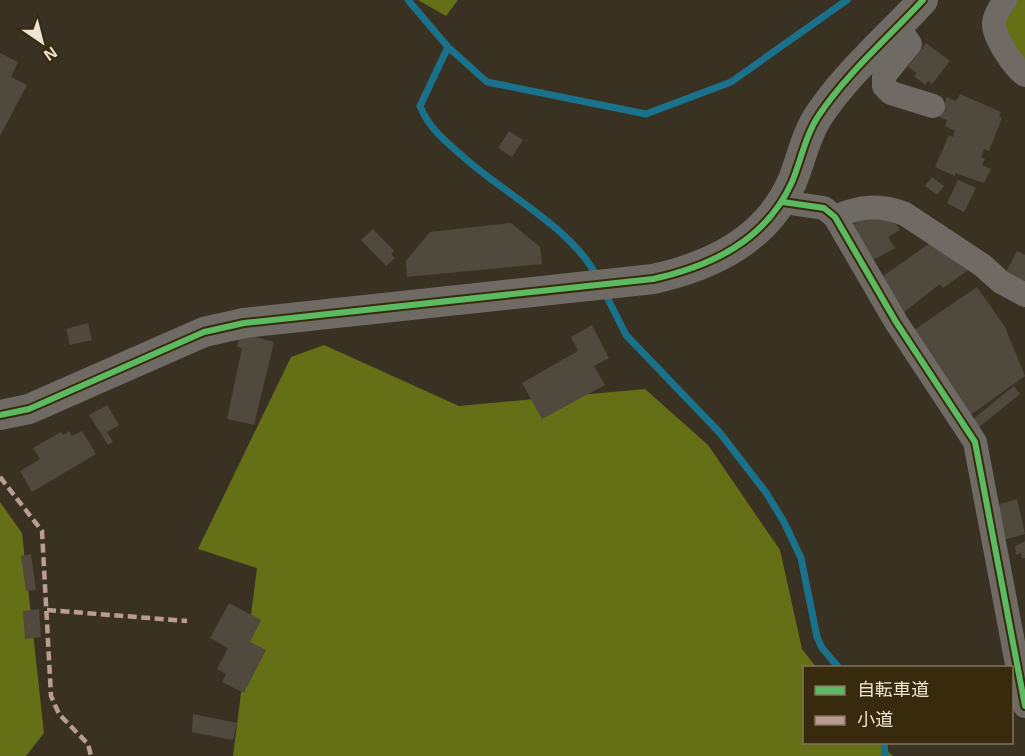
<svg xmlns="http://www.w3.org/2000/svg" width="1025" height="756" font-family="Helvetica,'Noto Sans JP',sans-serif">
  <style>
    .forest { fill: #656f15 }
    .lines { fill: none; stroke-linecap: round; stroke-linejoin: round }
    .stream { stroke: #1a718c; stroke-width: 7 }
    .building { fill: #50493d }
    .minor { stroke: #6f6a64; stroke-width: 24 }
    .tertiary { stroke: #6f6a64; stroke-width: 30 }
    .quiet { stroke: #b99d93; stroke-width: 4.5; stroke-dasharray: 9 4.5; stroke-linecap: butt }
    .cycleway-casing { stroke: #382b0d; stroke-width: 10 }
    .cycleway { stroke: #5cba63; stroke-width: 6 }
  </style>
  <rect width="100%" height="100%" fill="#393222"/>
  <!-- forest -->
  <path class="forest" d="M418,0H458L446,16Z
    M1008,0H1025V77L999,10Z
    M324,345L459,406L645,389L708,445L780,550L802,649L816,667L804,668V742L879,743L893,756H233L257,568L198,549L291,357Z
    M0,502L22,533L44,733L26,756H0Z"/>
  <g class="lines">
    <!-- stream -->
    <path class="stream" d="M408,0L448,47L487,82L646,114L731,82L847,0
      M448,47L420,106C429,128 443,139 460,154C502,193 574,228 598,279
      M604,291L626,335L720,433L767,494L784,522L801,558L817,637L822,648L839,668
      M884,742L885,756"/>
  </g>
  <!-- building -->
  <path class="building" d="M926,43L950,61L932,84L928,81L925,85L914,76L917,73L908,67Z
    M0,53L18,62L11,77L27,85L0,136Z
    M960,94L1001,112L999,116L1002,118L989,151L984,149L981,157L985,159L982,165L991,169L984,183L955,173V176L935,167L949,135L953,137L955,131L945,126L947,120L939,117L947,97L956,101Z
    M509,131L523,140L512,157L498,148Z
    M932,177L944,186L937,195L925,186Z
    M958,180L976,188L964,212L947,203Z
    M872,214L884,216L896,224L900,230L888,237L895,248L869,262L850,226Z
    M511,223L540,247L542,264L407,277L406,261L430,232Z
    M373,229L394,251L391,254L395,258L386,266L361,240Z
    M933,241L971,268L943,288L940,284L904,312L879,279Z
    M1017,251L1025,255V281L1006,272Z
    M977,287L1005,327L1025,376L969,416L911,332Z
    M88,323L92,340L70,345L66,329Z
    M592,325L609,358L594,366L605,385L542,419L522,383L578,351L571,337Z
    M245,334L274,342L254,425L227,419L242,348L237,347L240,335Z
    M1014,386L1020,394L978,428L972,420Z
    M107,405L119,425L107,432L113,442L108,445L89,415Z
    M69,431L72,436L82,431L96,454L32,492L20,471L40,459L33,448L61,432L63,435Z
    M1017,499L1025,534L1003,540L994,506Z
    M1025,541V558H1022L1021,553L1016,555L1015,546Z
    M31,554L36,590L26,591L21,556Z
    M229,603L261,620L250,642L266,650L244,693L222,682L226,674L217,669L228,648L210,638Z
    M39,609L41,637L25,639L23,611Z
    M193,714L237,723L233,740L192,732Z"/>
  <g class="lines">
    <!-- minor -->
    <path class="minor" d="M1005,0C1001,6 995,14 994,22C992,35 1014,68 1025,75
      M898,27L910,44L884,76V86L891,93L933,106
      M783,202L824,208L835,217L896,322L975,442L1025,706
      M835,217C859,206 880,204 905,214L982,265L1001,282L1025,295"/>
    <!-- tertiary -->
    <path class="tertiary" d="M0,415L29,409L204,332L244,323L653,279C712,266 766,240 792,182C801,160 806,134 819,115C847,73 889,37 923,0"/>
    <!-- quiet -->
    <path class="quiet" d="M0,477L42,531L51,696L59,714L88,744L91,756
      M47,610L187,621"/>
    <defs>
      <path id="cycleway" d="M783,202L824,208L835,217L896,322L975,442L1025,706
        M0,415L29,409L204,332L244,323L653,279C712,266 766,240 792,182C801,160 806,134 819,115C847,73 889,37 923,0"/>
    </defs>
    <!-- cycleway casing -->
    <use href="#cycleway" class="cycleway-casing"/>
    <!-- cycleway -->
    <use href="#cycleway" class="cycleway"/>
  </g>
  <!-- legend -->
  <rect x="803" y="666" width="210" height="78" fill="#382b0d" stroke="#80755d" stroke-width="1.5"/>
  <rect x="815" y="686" width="30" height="9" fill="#5cba63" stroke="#80755d" stroke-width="1.5"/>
  <text x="857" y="696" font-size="18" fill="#ede4d4">自転車道</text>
  <rect x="815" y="716" width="30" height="9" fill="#b99d93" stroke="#80755d" stroke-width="1.5"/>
  <text x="857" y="726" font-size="18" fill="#ede4d4">小道</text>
  <!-- north arrow -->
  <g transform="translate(42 42) rotate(145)" stroke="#382b0d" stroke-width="4.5" paint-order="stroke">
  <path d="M0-4.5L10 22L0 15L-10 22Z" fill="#ede4d4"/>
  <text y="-9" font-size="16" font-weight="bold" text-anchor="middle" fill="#ede4d4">N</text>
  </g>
</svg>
